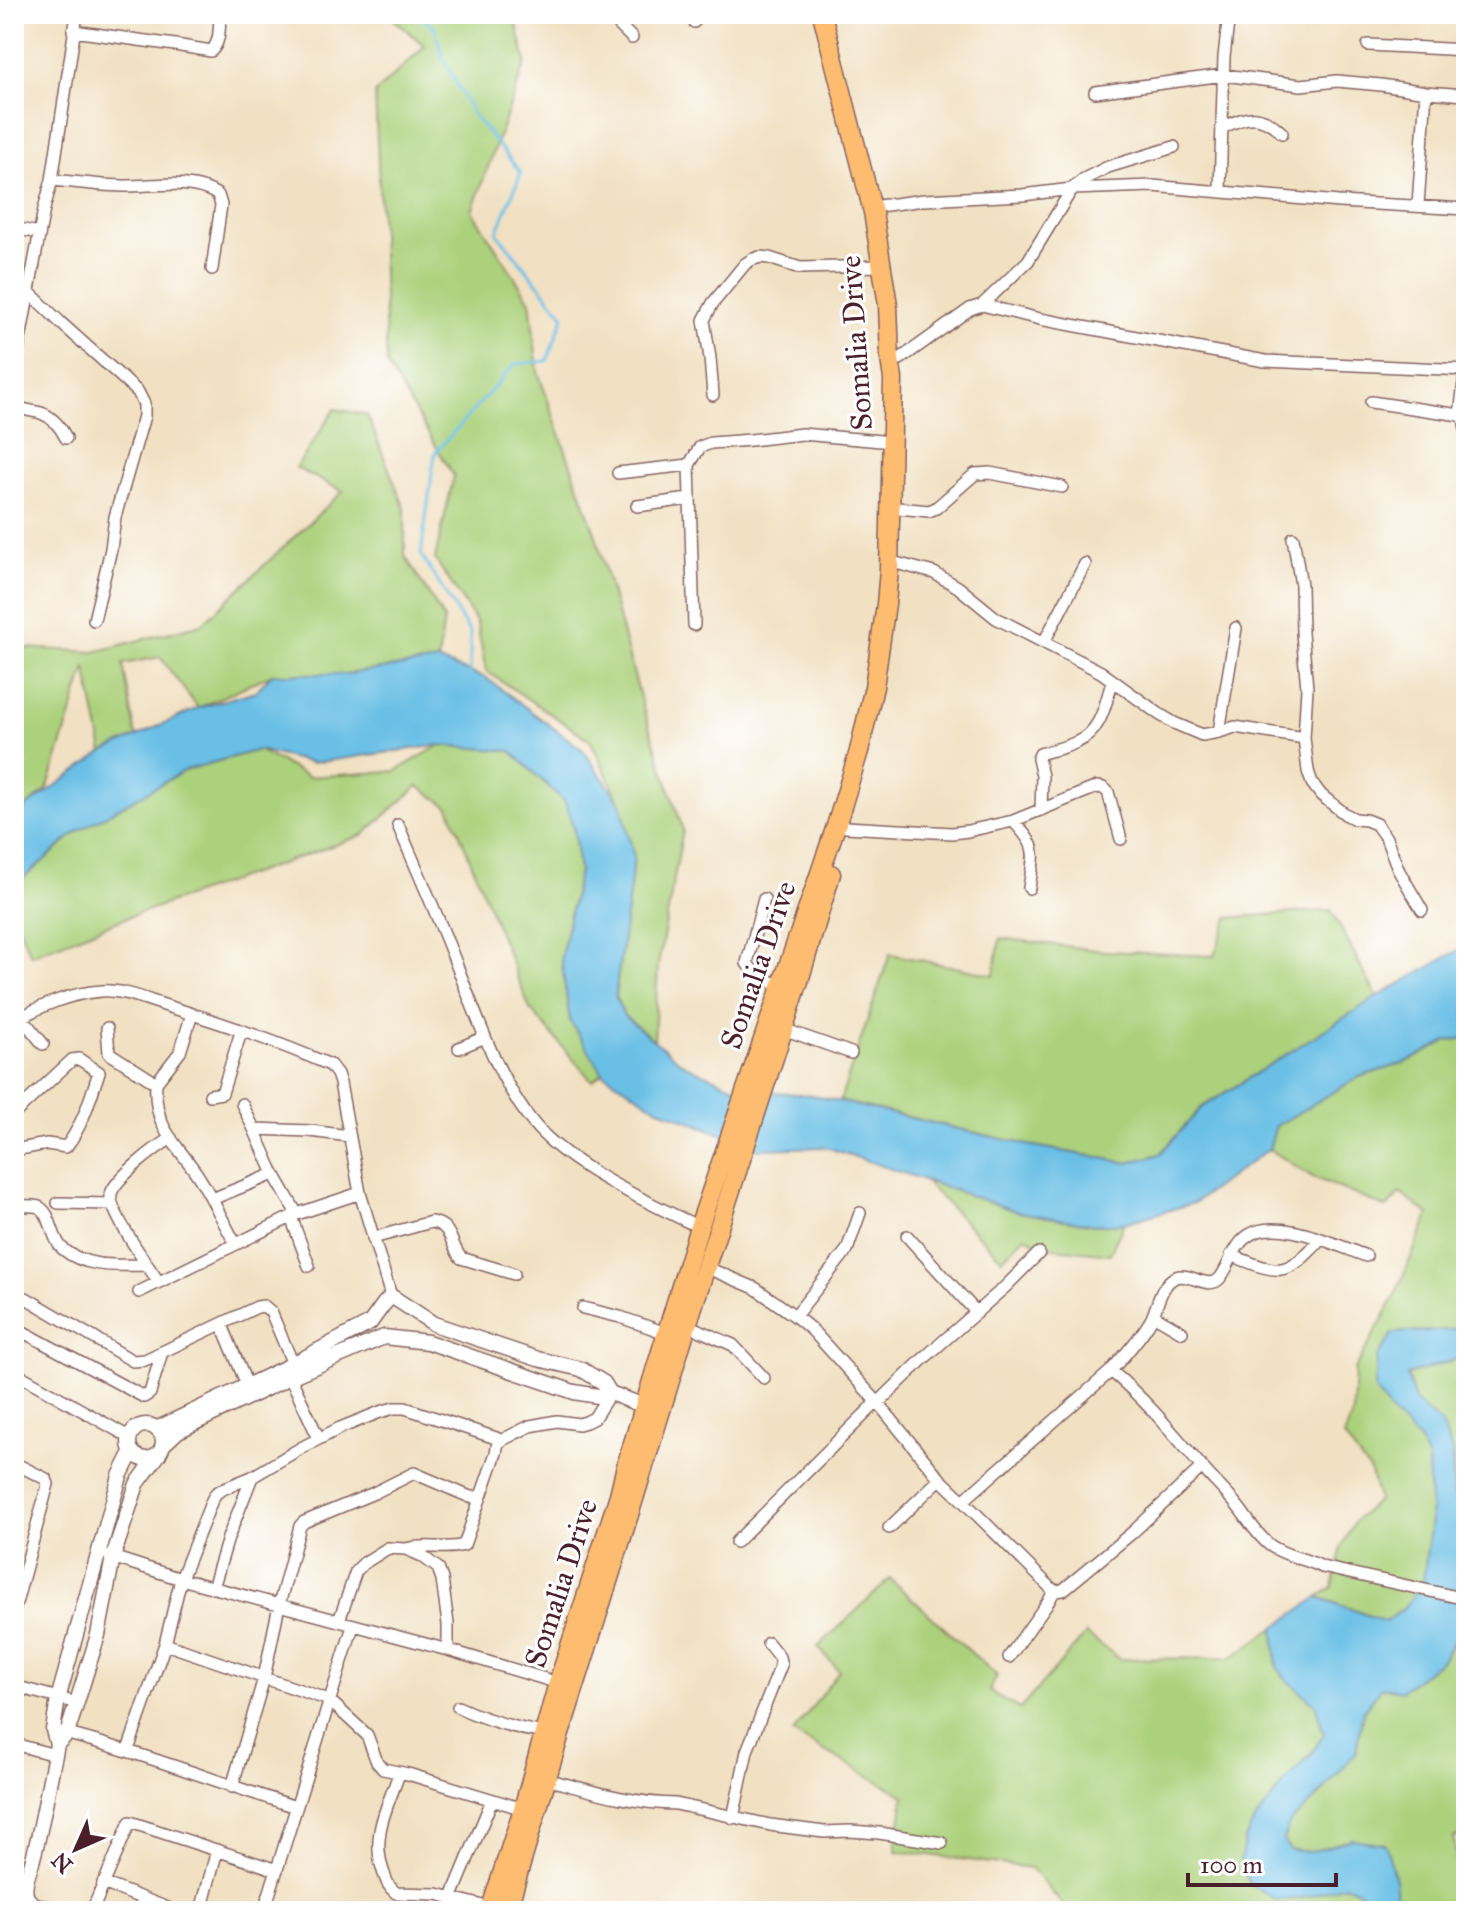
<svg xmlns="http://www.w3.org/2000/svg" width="1480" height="1925" font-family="'IM FELL Great Primer',serif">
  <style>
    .green { fill: #acd17b; stroke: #7b7853; stroke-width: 2 }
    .water { fill: #69bfe6; stroke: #5a6f88; stroke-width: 2 }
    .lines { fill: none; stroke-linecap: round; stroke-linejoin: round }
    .stream { stroke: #69bfe6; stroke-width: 3 }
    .minor-casing { stroke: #846360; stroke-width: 14 }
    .tertiary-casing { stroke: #846360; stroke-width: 17 }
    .primary-casing { stroke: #846360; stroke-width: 21 }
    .minor { stroke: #fff; stroke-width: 11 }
    .tertiary { stroke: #fff; stroke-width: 14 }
    .primary { stroke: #fdbc70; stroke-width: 18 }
    .labels { text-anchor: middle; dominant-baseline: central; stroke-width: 6; stroke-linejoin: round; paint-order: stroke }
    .street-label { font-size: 30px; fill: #4a1f2b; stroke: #fff }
  </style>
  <rect width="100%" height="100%" fill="#fff"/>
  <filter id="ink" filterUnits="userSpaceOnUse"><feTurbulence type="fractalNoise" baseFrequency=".0125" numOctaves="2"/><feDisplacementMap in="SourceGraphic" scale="16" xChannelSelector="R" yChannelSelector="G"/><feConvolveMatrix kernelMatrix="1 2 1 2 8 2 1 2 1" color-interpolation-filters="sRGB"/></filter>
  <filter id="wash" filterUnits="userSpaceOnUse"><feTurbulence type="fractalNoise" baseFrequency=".006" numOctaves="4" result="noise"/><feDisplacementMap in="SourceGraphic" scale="32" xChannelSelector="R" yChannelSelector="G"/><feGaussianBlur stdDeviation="1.8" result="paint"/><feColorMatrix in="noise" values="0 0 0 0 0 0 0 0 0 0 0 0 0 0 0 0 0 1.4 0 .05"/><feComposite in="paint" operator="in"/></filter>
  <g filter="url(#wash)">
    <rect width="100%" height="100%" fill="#f1e0c1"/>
    <!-- green -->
    <path class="green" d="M388,14H514L526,62L472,211L530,301L538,372L596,536L643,708L683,830L658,965L654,1040L624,1016L615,996L634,857L621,804L590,740L486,671L477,623L435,559L454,476L387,365L375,93L425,46Z
      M335,409L367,415L405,509V556L444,619L438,661L346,674H272L198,708L160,657L123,664L136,737L103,752L86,667L47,790L14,816V663L25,648L94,652L202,624L343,491L296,468Z
      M440,745L511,751L565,802L574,830L579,871L561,958L570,1021L603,1073L592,1081L530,1009L449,807L418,786L363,835L123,919L31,955L14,916V886L78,831L186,770L258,750L309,777L396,771Z
      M1331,910L1377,997L1201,1108L1160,1154L1129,1163L1028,1145L840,1101L890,954L994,975L1000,938L1104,951L1214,956L1228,918Z
      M1466,1038V1329L1393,1333L1389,1410L1419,1440L1428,1459L1431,1521L1423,1581L1404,1608L1386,1622L1318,1597L1333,1587L1342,1546L1355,1521L1378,1500L1371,1473L1344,1437L1353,1412L1355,1369L1393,1300L1429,1215L1400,1193L1387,1208L1313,1177L1269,1149L1275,1126L1359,1077L1405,1063L1447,1041Z
      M923,1180L1019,1212L1095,1225L1124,1223L1110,1254L1045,1247L1025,1236L1002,1259Z
      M1466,1356V1531L1454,1495L1452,1452L1442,1425L1415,1401L1407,1375Z
      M890,1579L997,1676L989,1691L1020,1709L1086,1634L1120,1659L1231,1658L1274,1628L1277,1667L1287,1680L1316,1704L1324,1735C1309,1758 1289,1776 1272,1798L1299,1899L1345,1885L1362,1893L1357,1911H1068L1031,1868L896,1851L904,1796L793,1733L839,1671L818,1647Z
      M1466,1622V1836L1454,1837L1458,1876H1466V1911H1395L1398,1900L1352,1839L1311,1852L1290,1850L1283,1840L1289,1823L1317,1798L1356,1752L1363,1711L1382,1687L1401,1691L1441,1661Z"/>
    <!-- water -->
    <path class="water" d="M438,661L486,678L583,750L621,804L634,857L615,996L624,1016L683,1064L741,1090L811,1095L1028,1145L1129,1163L1160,1154L1201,1108L1377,997L1466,946V1038L1447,1041L1405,1063L1359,1077L1276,1126L1269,1149L1194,1203L1124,1223L1095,1225L1019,1212L826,1147L758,1149L657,1108L603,1073L570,1021L561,958L579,871L574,830L565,802L511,751L440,745L312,763L258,750L186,770L78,831L14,886V816L103,752L198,708L256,691L272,674H346Z
      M1466,1329V1356L1407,1375L1415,1401L1442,1425L1452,1452L1454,1495L1466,1531V1622L1441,1661L1401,1691L1382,1687L1363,1711L1356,1752L1317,1798L1289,1823L1283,1840L1290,1850L1311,1852L1352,1839L1385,1844C1392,1866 1400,1888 1395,1911H1357L1362,1893L1345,1885L1299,1899L1275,1900L1250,1884L1240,1864L1244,1841L1253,1823L1291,1775L1310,1756L1324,1734L1315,1704L1287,1680L1277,1667L1274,1628L1318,1597L1386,1622L1404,1608L1423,1581L1431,1521L1428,1459L1419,1440L1389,1410L1375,1390L1377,1358L1393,1333Z"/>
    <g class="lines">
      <!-- stream -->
      <path class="stream" d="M417,14L435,28L442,56L472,113L521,173L497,233L564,316L547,361L515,364L435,453L421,555L470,633V673"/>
    </g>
  </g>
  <g filter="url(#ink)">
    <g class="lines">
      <defs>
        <path id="minor" d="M619,14V25L632,38
          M694,22L701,14
          M73,31L175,45L211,51C221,42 219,27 220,14
          M1368,45L1466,50
          M1095,92L1224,75L1301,85L1337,81L1381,85L1426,92L1466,95
          M1222,128C1247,115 1261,112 1282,133
          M52,180C77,182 102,186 127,186C156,186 192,178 218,195L221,205L212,269
          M1220,190L1224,57L1229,14
          M1418,205L1426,92
          M879,206L924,200L1022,195L1072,189L1152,186L1339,202L1466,209
          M14,228L39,233
          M29,292L61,323L138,392L144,404V416L115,517L111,549L94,620
          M982,305L1028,261L1072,189L1084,179L1108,167L1174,147
          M890,359H900L970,309L982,305L1040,319L1265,361L1466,370
          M14,372L44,209L52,180L77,14
          M713,395L710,358L704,320L713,303L745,264L751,260L760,257L769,258L800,268L881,266
          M1371,402L1460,415L1464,418L1466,429
          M14,405C23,411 31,410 41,413C53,417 61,428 66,438
          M1460,415L1466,366
          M618,473L689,465
          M637,506L689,499
          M898,508L929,511L936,508L975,474L990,473L1062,487
          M1462,517L1466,492
          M1293,538L1301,585L1302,633L1307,688L1304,738L1308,771L1312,783L1321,795L1345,814L1355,819L1366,820L1376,824L1386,838L1399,871L1422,910
          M896,563L934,573L958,587L996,618L1101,672L1159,714L1174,723L1202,735L1219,732L1235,727L1304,738
          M694,625L689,465L700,447L711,443L751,440L802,434L892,442
          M1044,642L1085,564
          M1219,732L1236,628
          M1041,810L1042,776L1038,759L1040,754C1052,750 1065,748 1077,742C1101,732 1105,705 1112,682
          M1013,821C1040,849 1034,852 1029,888
          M398,825C418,872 439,919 457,966C477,1017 499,1082 534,1124C570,1167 649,1203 699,1227
          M846,827L952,833L968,831L1013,821L1097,787L1103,788L1108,792L1121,839
          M764,899L747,963C755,976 766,980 781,986
          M21,1017L43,1044
          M14,1022C39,1006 71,993 101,991C123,989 147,1000 167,1006C222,1023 278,1042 330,1065L337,1074L340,1083L360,1193L391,1296
          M107,1028L109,1053L156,1083L180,1052L192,1014
          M783,1029L851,1053
          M459,1048L485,1037
          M156,1083C153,1132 180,1145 202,1182C214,1202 224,1223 235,1243
          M210,1095L222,1093L241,1032
          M242,1104L254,1129
          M14,1114L72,1060L79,1059L99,1072C90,1099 83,1125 66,1147L47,1144L14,1150
          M212,1199L274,1174
          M58,1203L112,1204
          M14,1206C21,1206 32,1205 39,1207C52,1213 51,1239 63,1249C87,1269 119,1265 147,1265
          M297,1214L274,1174L254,1129L310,1131L349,1136
          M291,1217L309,1266
          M907,1236L977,1313
          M373,1238L431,1222C453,1225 449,1243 461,1258L514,1274
          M1231,1255C1279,1274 1285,1279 1321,1239
          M705,1267L755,1288L795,1316L812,1330L878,1403L940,1479L963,1501L1111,1371C1145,1399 1172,1432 1201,1466C1212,1479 1224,1490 1235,1503C1247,1517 1256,1535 1271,1546C1287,1557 1305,1558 1322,1567L1466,1599
          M158,1281C148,1266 108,1210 111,1194C115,1178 157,1147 171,1138
          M139,1292L297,1214L360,1193
          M26,1298L133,1361L145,1360L257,1307L264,1306L271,1312L293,1364
          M583,1308L620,1317L666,1333
          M1153,1315L1182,1332
          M795,1316L847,1250L860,1213
          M222,1325L247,1385
          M687,1325L733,1345L764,1378
          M14,1327L144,1397L150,1393L162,1352
          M287,1370L319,1439
          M1111,1371C1125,1354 1142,1337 1152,1318C1158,1305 1161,1283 1176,1277C1189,1272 1206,1289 1218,1280C1227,1273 1232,1249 1244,1239C1271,1213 1336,1245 1366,1256
          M14,1372L129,1437
          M878,1403L922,1360L1005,1287L1039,1253
          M498,1442L530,1426L557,1421L579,1424L586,1422L594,1418L610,1393
          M14,1463L46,1479L48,1484L14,1611
          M963,1501L1054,1591L1063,1590L1133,1532L1202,1467
          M889,1528L940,1479
          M736,1542L877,1402
          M109,1556L181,1579L448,1650L562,1684
          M213,1588L228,1538L252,1477
          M339,1621L356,1571L364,1563L388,1548L406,1549L422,1556L438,1568L442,1579L448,1624V1650
          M165,1644L329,1700L367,1735L377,1762L383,1769L408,1774L523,1809
          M1009,1657L1050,1599L1054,1591
          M14,1686L77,1703
          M458,1707C486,1720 514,1728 544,1733
          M60,1732C140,1752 217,1782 296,1807
          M14,1744L55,1755
          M128,1750L165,1644L181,1579L212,1500L216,1493L225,1488L252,1477L301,1448L340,1428L380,1412L394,1408H405L496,1438L498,1442L496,1453L464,1545C445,1551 426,1543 406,1549
          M399,1774C387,1808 371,1835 383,1871C386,1880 388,1887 396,1893L437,1894L491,1908
          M546,1779C588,1790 632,1804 676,1804L770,1825L824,1832L850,1831L879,1833L942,1843
          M232,1787L264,1678L279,1605L300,1526L304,1522L374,1493L414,1473L470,1497H477L482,1494
          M733,1818L747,1751L781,1665L779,1657L768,1643
          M103,1883L175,1911
          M451,1899L492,1800
          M509,1906L526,1911
          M92,1911L130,1822L277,1870
          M201,1911L217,1850
          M264,1911L353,1626"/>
        <path id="tertiary" d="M129 1442a17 17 0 1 1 34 0a17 17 0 1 1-34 0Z
          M156,1429L293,1364L370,1323L383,1305L391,1296L434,1324L538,1359L581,1369L604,1383L610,1393
          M163,1445L178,1431L290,1377L384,1337L428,1342L574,1392L598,1396L610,1393L652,1409
          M57,1744L67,1734L98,1635L113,1557L137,1484L159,1454
          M57,1911C48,1908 33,1907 28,1899C21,1889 29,1872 32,1862C42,1827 47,1791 55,1755L57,1744L53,1730L58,1699L120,1476L132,1452"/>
        <path id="primary" d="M490,1911L523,1809L558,1683L619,1495L626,1466L699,1227L836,826L859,751L874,687L886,604L889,570L893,379L890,359L888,305L873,212L822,14
          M507,1911L559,1737L633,1502L687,1325L799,981L831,874"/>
      </defs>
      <!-- minor casing -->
      <use href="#minor" class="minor-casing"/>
      <!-- tertiary casing -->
      <use href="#tertiary" class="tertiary-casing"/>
      <!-- primary casing -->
      <use href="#primary" class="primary-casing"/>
      <!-- minor -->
      <use href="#minor" class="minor"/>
      <!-- tertiary -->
      <use href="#tertiary" class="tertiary"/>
      <!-- primary -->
      <use href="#primary" class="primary"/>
    </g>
  </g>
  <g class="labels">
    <!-- street labels -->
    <g class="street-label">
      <text transform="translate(856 343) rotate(-94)">Somalia Drive</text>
      <text transform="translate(758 965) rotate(-71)">Somalia Drive</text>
      <text transform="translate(561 1583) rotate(-72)">Somalia Drive</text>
    </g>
  </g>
  <!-- margin -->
  <rect width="1480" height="1925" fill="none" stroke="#fff" stroke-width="48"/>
  <!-- north arrow -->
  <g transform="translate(76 1849) rotate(225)" stroke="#ffffff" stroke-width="6" paint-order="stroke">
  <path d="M0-6L14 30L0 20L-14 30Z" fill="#4a1f2b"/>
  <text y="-12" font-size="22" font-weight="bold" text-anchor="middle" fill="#4a1f2b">N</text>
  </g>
  <!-- scale -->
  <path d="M1188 1873v12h148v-12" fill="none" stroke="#4a1f2b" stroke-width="4"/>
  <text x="1200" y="1873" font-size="24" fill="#4a1f2b" stroke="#ffffff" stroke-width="6" paint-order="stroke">100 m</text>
</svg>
